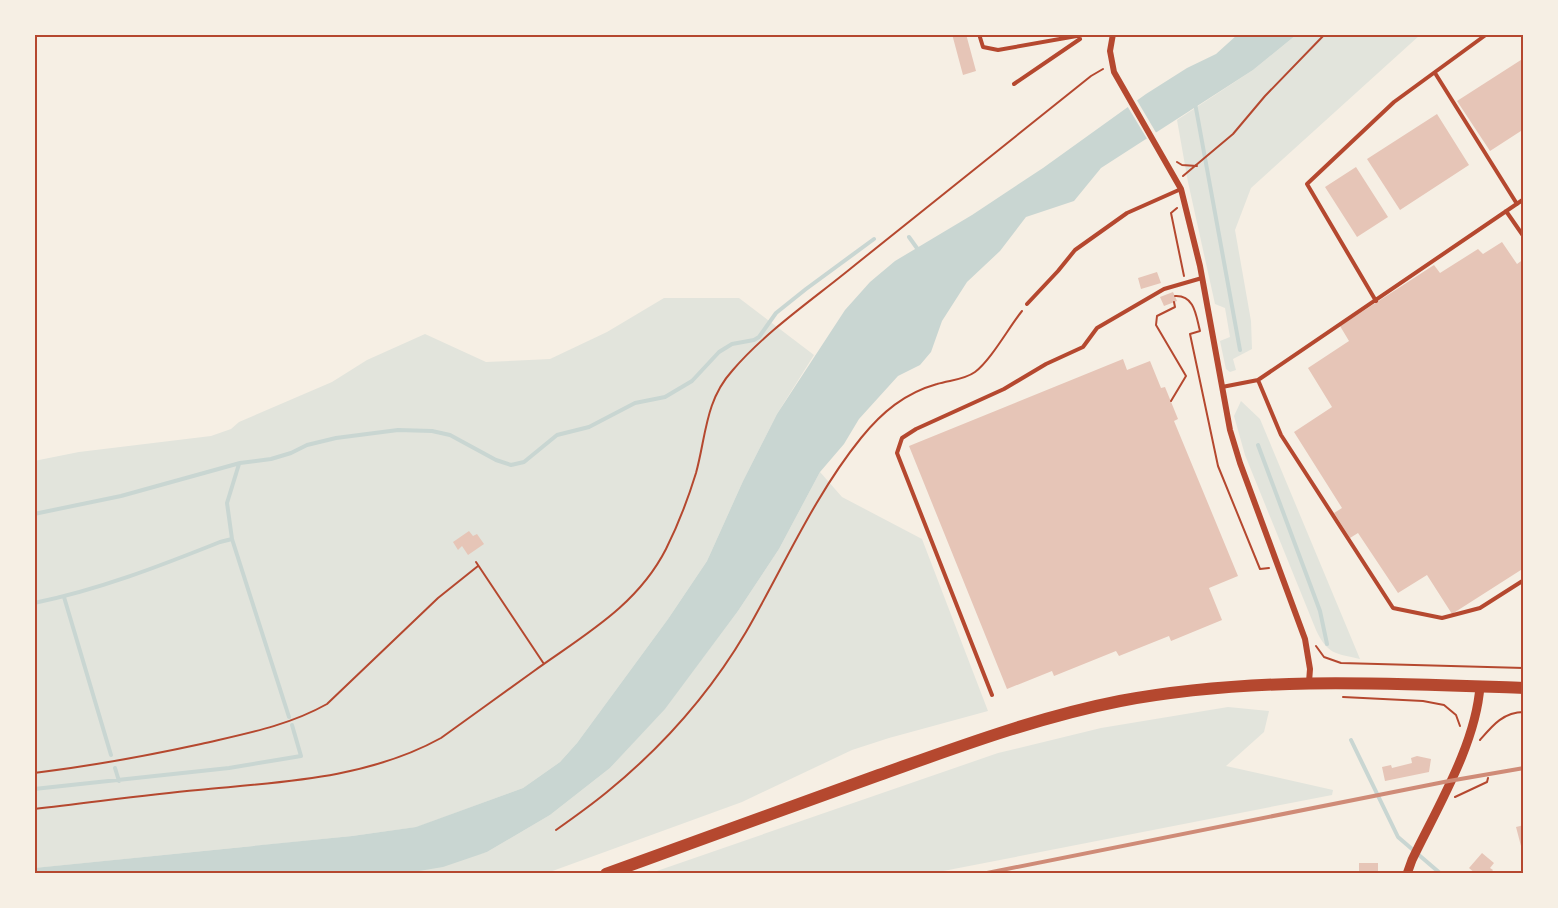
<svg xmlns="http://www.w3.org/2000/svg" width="1558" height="908" font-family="'Crimson Pro',serif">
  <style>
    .green { fill: #e2e4dc }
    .water { fill: #c9d6d2 }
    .pier { fill: #f6efe4 }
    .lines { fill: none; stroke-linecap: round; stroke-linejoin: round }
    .stream { stroke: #c9d6d2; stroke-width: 4 }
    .building { fill: #e6c5b7 }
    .path { stroke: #b5482f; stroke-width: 2 }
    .service { stroke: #b5482f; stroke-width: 4 }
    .minor { stroke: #b5482f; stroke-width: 6 }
    .tertiary { stroke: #b5482f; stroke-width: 9 }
    .primary { stroke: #b5482f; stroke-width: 12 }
    .rail { stroke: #cf8b77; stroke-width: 4 }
    .neatline { fill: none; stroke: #b5482f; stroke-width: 2 }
  </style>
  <rect width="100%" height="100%" fill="#f6efe4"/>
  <!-- green -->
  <path class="green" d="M1296,35H1420L1251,188L1235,230L1251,321L1252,349L1233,359L1236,370L1230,372L1226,369L1220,341L1230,337L1225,308L1215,304L1188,182L1177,120L1253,70Z
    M664,298H739L814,355L777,414L743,481L707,561L668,619L577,743L560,762L523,788L417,827L352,836L35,868L34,461L79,452L211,436L231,429L239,422L332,382L367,360L425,334L486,362L550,359L607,332Z
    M1241,401L1260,419L1360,659C1335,653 1328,655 1316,630L1245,455L1234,416Z
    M820,472L842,497L922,539L988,711L889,738L852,750L742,802L547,873L400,874L413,872L487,852L550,815L610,768L665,708L738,611L779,549Z
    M1228,707L1269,711L1264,732L1226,766L1333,790L1332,795L933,873H651L998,753L1101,728Z"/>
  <!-- water -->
  <path class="water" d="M1237,35H1296L1253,70L1101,168L1074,201L1026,217L1000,251L967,282L942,321L931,352L920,365L898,376L859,419L844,444L820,472L779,549L738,611L665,709L610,768L550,815L487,852L443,867L413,872L35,874L34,868L352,836L416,827L523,788L560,762L577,743L668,619L707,561L743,481L777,414L845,310L870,282L895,261L972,215L1043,168L1146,94L1187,68L1216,54Z"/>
  <!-- pier -->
  <path class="pier" d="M1135,97L1158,136L1149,142L1126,104Z"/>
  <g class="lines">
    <!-- stream -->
    <path class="stream" d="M1195,103L1240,350
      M909,237L919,251
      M1258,445L1320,611L1327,644
      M239,464L227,503L232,539L289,717
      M34,514L121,496L240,463L271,459L291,453L307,445L336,438L398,430L432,431L450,435L496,460L511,465L524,462L557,435L589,427L635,403L665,397L692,381L719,352L732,344L754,340L759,337L776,313L806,289L874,239
      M64,597L111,755
      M34,603C98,590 160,566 220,542L232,539
      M1351,740L1398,837L1441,874
      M115,768L119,781
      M34,789L229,768L301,756L292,725"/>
  </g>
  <!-- building -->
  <path class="building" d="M952,34H966L976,71L963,75Z
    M1524,58V129L1490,151L1457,101Z
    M1437,114L1469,165L1400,210L1367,159Z
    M1356,167L1388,217L1357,237L1325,187Z
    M1502,242L1517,264L1524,259V568L1452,614L1427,575L1398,593L1358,533L1350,538L1334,513L1342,508L1294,432L1332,407L1308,368L1349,341L1340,326L1434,265L1440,273L1478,249L1483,254Z
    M1157,272L1161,283L1141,289L1138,278Z
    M1173,292L1177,301L1164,306L1160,297Z
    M1123,359L1127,370L1150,361L1161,388L1165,387L1178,419L1174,421L1238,576L1209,588L1222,620L1171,641L1169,636L1119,656L1116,651L1054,676L1052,671L1007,689L909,446Z
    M469,531L473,536L477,534L484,544L468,555L462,546L458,550L453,542Z
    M1417,756L1431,759L1429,772L1385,781L1382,767L1391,765L1392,768L1412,763L1411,758Z
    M1524,825V845L1521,846L1516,827Z
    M1482,853L1494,863L1490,868L1493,870L1490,874H1476L1469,868Z
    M1359,863H1378V874H1359Z"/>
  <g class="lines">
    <!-- path -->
    <path class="path" d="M1177,162L1182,165L1197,166
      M1183,176L1233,134L1265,96L1325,34
      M1177,208L1171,213L1184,276
      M1175,296C1195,295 1196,316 1200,331L1190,334L1218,466L1260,569L1269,568
      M1171,401L1186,376L1156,325L1157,316L1175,307L1174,302
      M476,562L544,664
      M1316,646L1324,657L1341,663L1524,668
      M1343,697L1423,701L1444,705L1456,715L1460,726
      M1480,740C1492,726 1503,712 1524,712
      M34,773C91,766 146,756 201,744C244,734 288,726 327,704L438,598L478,566
      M1455,797L1487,782L1488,778
      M34,809C89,803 143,795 198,790C280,782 367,779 441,738C472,716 503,693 534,671C584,635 637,606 666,549C678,525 688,499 696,473C706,437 705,401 732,371C766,331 815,298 855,265C933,202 1012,139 1091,76L1103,69
      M556,830C573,818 590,806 607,792C661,748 710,693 746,632C783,568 814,496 861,438C882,412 905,393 937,384C950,380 964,380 975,372C991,360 1009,327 1022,311"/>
    <!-- service -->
    <path class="service" d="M979,34L983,47L998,50L1088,34
      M1435,73L1517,204
      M1014,84L1080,39
      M1506,211L1524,237
      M1376,301L1307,184L1394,102L1487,34
      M1027,304L1058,271L1075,250L1127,213L1181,189
      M1258,380L1281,435L1393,608L1442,618L1480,608L1524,580
      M1222,387L1258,380L1524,199
      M992,695L897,453L902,438L916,429L1004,389L1046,364L1083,347L1097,328L1164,289L1202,278"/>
    <!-- minor -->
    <path class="minor" d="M1113,34L1110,51L1114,72L1181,189L1200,266L1230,430L1240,463L1305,639L1310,669L1309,682"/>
    <!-- tertiary -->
    <path class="tertiary" d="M1407,874L1412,860C1437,808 1476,744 1480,686"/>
    <!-- primary -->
    <path class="primary" d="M606,874C697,841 788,808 879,775C958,747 1038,717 1120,701C1254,676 1388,683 1524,688"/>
    <!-- rail -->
    <path class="rail" d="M982,874L1449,781L1524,768"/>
  </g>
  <!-- border -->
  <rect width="1558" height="908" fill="none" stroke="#f6efe4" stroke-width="72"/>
  <rect x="36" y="36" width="1486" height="836" class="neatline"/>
</svg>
